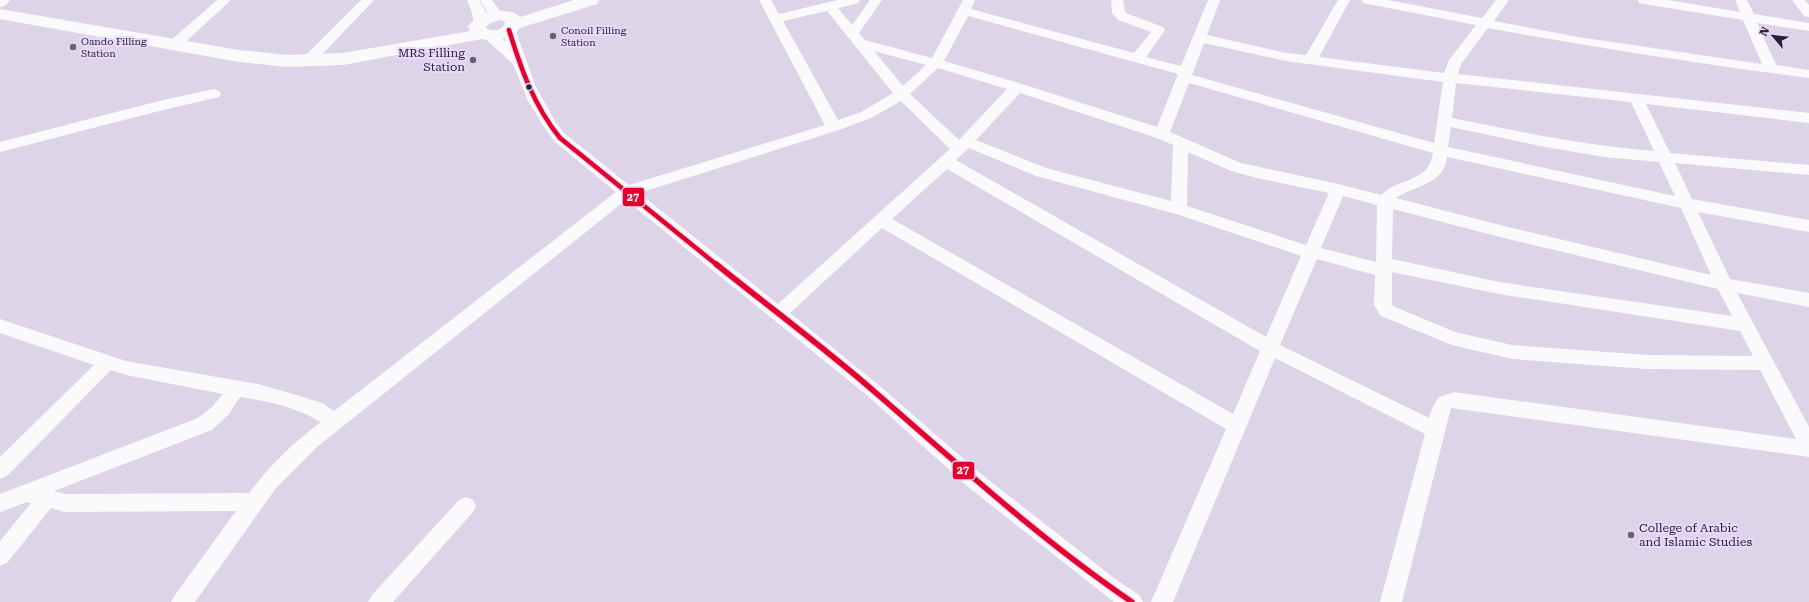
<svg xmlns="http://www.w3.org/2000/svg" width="1809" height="602" font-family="'Roboto Serif',serif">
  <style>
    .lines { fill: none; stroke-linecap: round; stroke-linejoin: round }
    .minor { fill: #faf9fb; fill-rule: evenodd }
    .highway { fill: #faf9fb; fill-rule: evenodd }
    .bus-1-far1-casing { stroke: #e9d9fd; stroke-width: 7 }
    .bus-1-casing { stroke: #e9d9fd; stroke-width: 8 }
    .bus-1-far1 { stroke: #e4002b; stroke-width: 4.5 }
    .bus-1 { stroke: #e4002b; stroke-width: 5.5 }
    .poi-dot { fill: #686170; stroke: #e9d9fd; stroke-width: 1.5 }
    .bus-dot { fill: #292330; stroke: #e9d9fd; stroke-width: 1.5 }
    .labels { text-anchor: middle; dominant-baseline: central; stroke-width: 4; stroke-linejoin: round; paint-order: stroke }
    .far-poi-label { font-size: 10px; fill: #292330; stroke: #e9d9fd; text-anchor: start }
    .poi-label { font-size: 12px; fill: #292330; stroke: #e9d9fd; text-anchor: end }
    .line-badge { stroke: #e9d9fd; stroke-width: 1.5 }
    .badge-label { font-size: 11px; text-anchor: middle; font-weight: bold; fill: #fff }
  </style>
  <rect width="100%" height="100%" fill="#ddd4e7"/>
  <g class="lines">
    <!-- minor -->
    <path class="minor" d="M0,0H10L5,6L0,7Z
      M217,0H231L179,48H169L167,45L169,42Z
      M361,0H374L313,64H303L301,61L303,58Z
      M467,0H479L485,10L487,22L485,25H475L471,10Z
      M480,0H492L503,15L501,18H491Z
      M759,0H771L779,14L838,0H860L859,3L838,8L852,25L870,0H882L859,33L865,40L932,58L963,0H975L971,9L1134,53L1151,32L1118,20L1112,13L1111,0H1123L1125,12L1128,14L1163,27L1165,30L1146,57L1181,66L1208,0H1220L1207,35L1286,53L1306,55L1338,0H1350L1319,57L1444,73L1449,60L1476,25L1368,4L1363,3L1362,0H1388L1482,18L1496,0H1509L1494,21L1578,37L1762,64L1743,20L1644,4L1639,3L1638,0H1668L1740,12L1735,0H1747L1754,14L1809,23V31L1757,23L1776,65L1809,70V78C1701,64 1595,48 1488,28L1461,64L1458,74L1809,113V123L1646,104L1670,153L1809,165V175L1675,163L1692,199L1809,220V232L1698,212L1730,279L1809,293V307L1737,293L1809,427V457L1451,408L1402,602H1380L1425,434L1275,358L1173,602H1151L1226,429L882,228L790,313L881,387L981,474L1114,578L1139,595L1143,602H1114L967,486L869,397L626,200L317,447L276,488L195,602H171L175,595L236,511L65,512L51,508L7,563L0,566V541L31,503L27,502L0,512V494L198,418L212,407L223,394L126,375L111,370L7,476L0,479V457L94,365L0,333V319L126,361L258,384L300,396L322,403L334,411L616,192L555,142L546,130L528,101L513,64L482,36L484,33H494L506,42L502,30L504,27H514L536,87L556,123L565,134L629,185L825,125ZM827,11L893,93L861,112L838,120L783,21ZM968,16L1178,74L1157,127L1022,84L944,61ZM1204,43L1286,61L1443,82L1434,143L1192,75ZM874,51L926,65L903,86ZM938,68L1007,89L959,140L910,94ZM1189,83L1433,153C1429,183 1399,177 1381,195L1338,184L1241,163L1170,132ZM1456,83L1631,102L1654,151C1586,145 1519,132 1452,118ZM1020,93L1157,138L1173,145L1171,201L1046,168L976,140ZM901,101L950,149L778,304L639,193L839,130L871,118ZM1451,127L1540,146L1604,157L1659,162L1675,196L1448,147ZM969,148L1036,176L1176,214L1301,256L1266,337L956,160ZM1188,152L1231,171L1257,178L1329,193L1306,245L1187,206ZM1447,157L1681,208L1711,275L1500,225L1396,198C1415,185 1444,185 1447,157ZM947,169L1260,351L1233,414L892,219ZM1343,196L1377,205L1376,262L1321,248ZM1393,209L1500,237L1718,289L1732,316L1499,282L1392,259ZM1317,259L1375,275L1374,305L1381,316L1452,345L1512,359L1647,369L1760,370L1796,439L1454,392L1439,397L1432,408L1429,418L1280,345ZM1392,272L1499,294L1740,331L1753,356L1647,355L1512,345L1455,332L1393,306L1392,304ZM240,397C268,401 296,407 321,422C294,442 269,466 249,493L65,494L54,491L212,430L229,414Z
      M1792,0H1805L1809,5V17L1804,16Z
      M214,89L219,91L221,94L219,97L159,111L0,152V142L159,101Z
      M466,497L473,500L476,506L473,512L393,602H368L372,595L459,500Z"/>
    <!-- highway -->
    <path class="highway" d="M574,0H599L597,4L520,28C512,40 495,42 482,39L343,65L286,67L239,62L0,19V9L239,50L286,55L343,53L470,31L468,26C471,23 474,19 477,16C486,10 513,8 520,17ZM501,20L504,21L505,24C502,30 493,32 487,29L486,27L490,23Z"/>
    <defs>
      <path id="bus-1-far1" d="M509,30C521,69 534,106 560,138L717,265"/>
      <path id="bus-1" d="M716,264C769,307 825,348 876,393C959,465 1041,540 1132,602"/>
    </defs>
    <!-- bus-1-far1 casing -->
    <use href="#bus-1-far1" class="bus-1-far1-casing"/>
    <!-- bus-1 casing -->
    <use href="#bus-1" class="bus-1-casing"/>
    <!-- bus-1-far1 -->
    <use href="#bus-1-far1" class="bus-1-far1"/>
    <!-- bus-1 -->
    <use href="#bus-1" class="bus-1"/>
  </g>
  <!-- markers -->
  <g class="poi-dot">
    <circle cx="553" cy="36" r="4"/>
    <circle cx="73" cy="47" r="4"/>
    <circle cx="473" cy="60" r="4"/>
    <circle cx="1631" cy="535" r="4"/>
  </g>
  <circle class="bus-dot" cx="529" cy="87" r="3.5"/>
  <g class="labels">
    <!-- far-poi labels -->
    <g class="far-poi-label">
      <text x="561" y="30">Conoil Filling<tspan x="561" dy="12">Station</tspan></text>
      <text x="81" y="41">Oando Filling<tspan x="81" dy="12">Station</tspan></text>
    </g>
    <!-- poi labels -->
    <g class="poi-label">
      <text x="465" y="53">MRS Filling<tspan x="465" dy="14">Station</tspan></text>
      <text x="1639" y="528" text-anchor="start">College of Arabic<tspan x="1639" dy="14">and Islamic Studies</tspan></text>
    </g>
  </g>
  <g class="line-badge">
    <rect x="622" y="187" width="23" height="20" rx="4" fill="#e4002b"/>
    <rect x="952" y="461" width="23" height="19" rx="4" fill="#e4002b"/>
  </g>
  <g class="badge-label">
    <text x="633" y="201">27</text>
    <text x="963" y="474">27</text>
  </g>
  <!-- north arrow -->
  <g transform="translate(1773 36) rotate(298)" stroke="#e9d9fd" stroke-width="3" paint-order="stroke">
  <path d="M0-3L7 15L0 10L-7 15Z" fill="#292330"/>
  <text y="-6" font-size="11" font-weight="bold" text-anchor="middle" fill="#292330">N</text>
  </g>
</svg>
